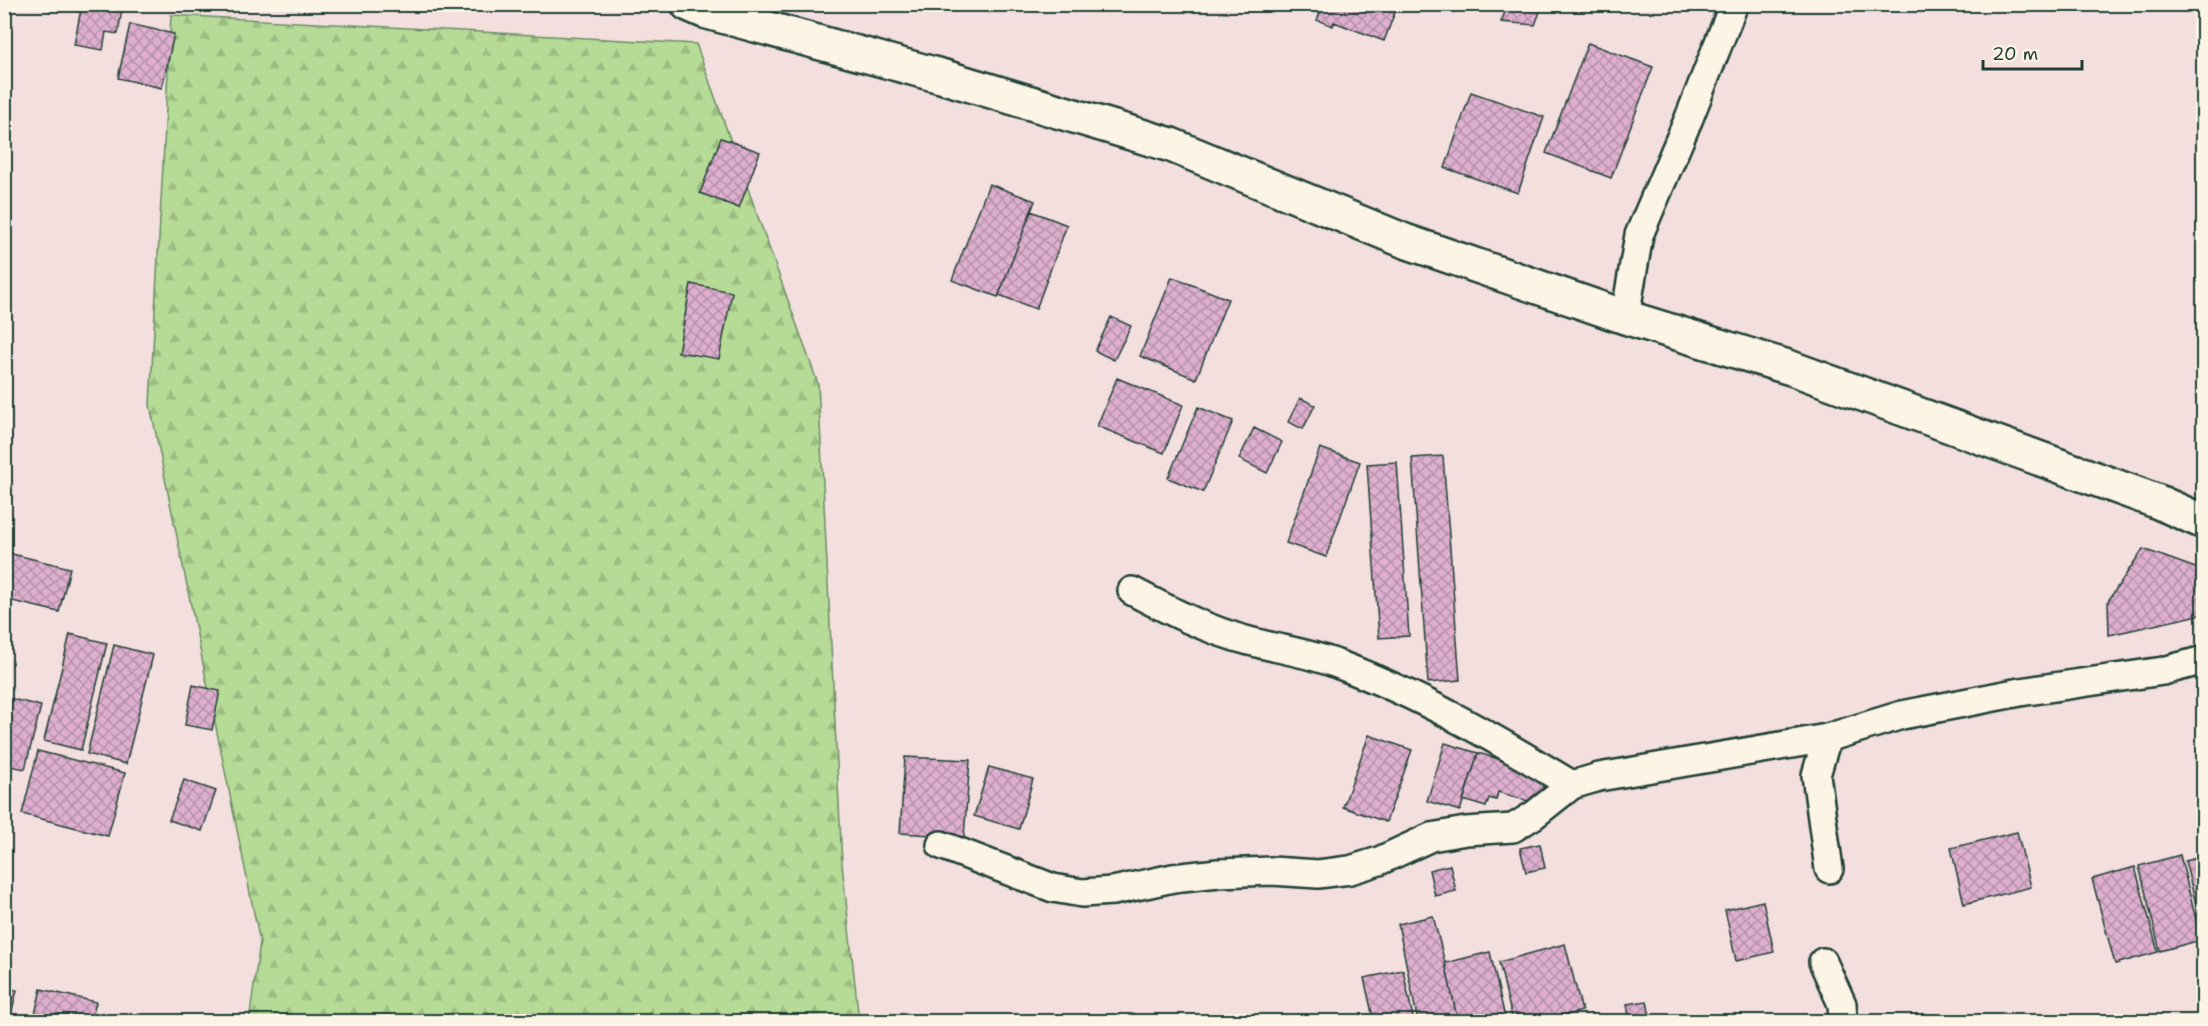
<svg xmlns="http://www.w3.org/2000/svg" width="2208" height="1026" font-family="'Shantell Sans',sans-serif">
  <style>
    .forest { fill: url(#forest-firs); stroke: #6a8c65; stroke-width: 1.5 }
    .building { fill: url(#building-cross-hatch); stroke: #1f3d34; stroke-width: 1.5 }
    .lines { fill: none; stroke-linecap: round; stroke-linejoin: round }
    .street-casing { stroke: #1f3d34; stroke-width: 32 }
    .secondary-casing { stroke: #1f3d34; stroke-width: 38 }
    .street { stroke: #fcf5e5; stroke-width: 27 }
    .secondary { stroke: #fcf5e5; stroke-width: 33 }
  </style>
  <defs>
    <pattern id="forest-firs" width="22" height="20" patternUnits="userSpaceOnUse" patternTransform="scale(1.5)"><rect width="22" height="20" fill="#b6db96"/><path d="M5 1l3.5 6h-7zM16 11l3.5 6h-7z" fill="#9cbd82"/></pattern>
    <pattern id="building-cross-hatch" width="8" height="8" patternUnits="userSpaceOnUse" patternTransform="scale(1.5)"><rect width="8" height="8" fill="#dfafcf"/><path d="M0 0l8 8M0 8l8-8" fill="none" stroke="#b490a9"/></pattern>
  </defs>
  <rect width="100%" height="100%" fill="#f3e0de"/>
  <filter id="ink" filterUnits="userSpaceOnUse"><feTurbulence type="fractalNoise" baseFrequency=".0167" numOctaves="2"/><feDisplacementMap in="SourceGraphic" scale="12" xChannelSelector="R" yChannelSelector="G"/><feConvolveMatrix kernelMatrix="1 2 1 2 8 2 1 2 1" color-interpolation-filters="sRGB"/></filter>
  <g filter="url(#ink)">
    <!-- forest -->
    <path class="forest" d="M171,15L696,44L818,384L842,864L859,1021H249L260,942L150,405Z"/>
    <!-- building -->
    <path class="building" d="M82,4H100L122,9L118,34L106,32L103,50L74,45Z
      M1316,4H1398L1384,41L1334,22L1333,26L1317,20L1320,13L1314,11Z
      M1508,4H1543L1535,25L1501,22Z
      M130,24L174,34L162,88L118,78Z
      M1588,43L1653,67L1611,178L1546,153Z
      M1471,92L1544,117L1518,193L1445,168Z
      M721,138L760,152L739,208L700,193Z
      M989,184L1035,201L998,297L952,280Z
      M1031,211L1067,225L1036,309L999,295Z
      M1172,277L1228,299L1196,379L1140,356Z
      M691,284L732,292L719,359L678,352Z
      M1111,317L1131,326L1114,360L1095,351Z
      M1117,378L1183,405L1164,453L1097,426Z
      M1300,398L1315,405L1303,429L1288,422Z
      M1198,407L1233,421L1203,492L1168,478Z
      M1254,428L1282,442L1267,473L1239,459Z
      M1320,448L1360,462L1326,557L1286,543Z
      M1443,456L1460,680L1428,683L1412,458Z
      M1397,462L1409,636L1379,638L1367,464Z
      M2143,549L2204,571V614L2109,635L2108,601Z
      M4,552L70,568L59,612L4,599Z
      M70,634L107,643L81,750L44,741Z
      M114,645L153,655L126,764L87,754Z
      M193,685L220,691L212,730L185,725Z
      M4,697L41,706L25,769L4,765Z
      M1369,735L1412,750L1386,822L1343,807Z
      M1445,743L1478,753L1460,811L1427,801Z
      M38,751L125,773L108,836L22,814Z
      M1478,753L1547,773L1538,804L1498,792L1496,800L1489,798L1486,807L1463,800Z
      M905,757L970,760L964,837L900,833Z
      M989,767L1033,779L1019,829L974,816Z
      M184,780L216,791L202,831L169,820Z
      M2017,832L2031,887L1964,904L1951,848Z
      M1540,844L1545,868L1526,872L1520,848Z
      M2180,855L2201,940L2160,951L2139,866Z
      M2204,856V936L2185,861Z
      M1450,865L1456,891L1435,896L1429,870Z
      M2135,867L2158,952L2115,964L2092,879Z
      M1763,901L1774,952L1736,961L1725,910Z
      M1433,916L1445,963L1458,1022H1418L1398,924Z
      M1565,944L1582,1011L1541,1022H1513L1499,962Z
      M1490,952L1506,1022H1458L1445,963Z
      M1403,970L1414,1022H1374L1364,978Z
      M4,988L17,990L9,1022H4Z
      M41,989L96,1002L91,1022H33Z
      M1647,1001L1651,1022H1630L1627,1004Z"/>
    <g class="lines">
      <defs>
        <path id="street" d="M1625,317L1639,235L1689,118L1734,4
          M1132,591C1170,611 1207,630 1249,641C1278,649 1309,653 1337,664C1421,695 1496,739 1572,785
          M1827,738L1816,775L1829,869
          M941,845L1053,888L1082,893L1113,891L1173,878L1218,873L1272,871L1318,874L1350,870L1379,861L1431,837L1466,831L1513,828L1534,815L1572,785L1599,777L1827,738L1902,715L2020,692L2163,671L2204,660
          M1823,962L1842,1004L1843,1022"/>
        <path id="secondary" d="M688,4L704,11L941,76L1171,145L1405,241L1625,317L1791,368L2156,501L2204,522"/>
      </defs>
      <!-- street casing -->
      <use href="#street" class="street-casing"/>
      <!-- secondary casing -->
      <use href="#secondary" class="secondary-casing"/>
      <!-- street -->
      <use href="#street" class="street"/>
      <!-- secondary -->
      <use href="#secondary" class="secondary"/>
    </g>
  </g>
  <!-- margin -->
  <rect width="2208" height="1026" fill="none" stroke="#fcf5e5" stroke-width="24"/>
  <rect x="12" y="12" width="2184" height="1002" fill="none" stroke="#1f3d34" stroke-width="2" filter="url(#ink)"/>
  <!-- scale -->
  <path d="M1983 60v9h99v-9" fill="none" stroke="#1f3d34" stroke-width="3"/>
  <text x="1992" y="60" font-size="18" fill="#1f3d34" stroke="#fcf5e5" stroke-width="4.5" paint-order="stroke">20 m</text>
</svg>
